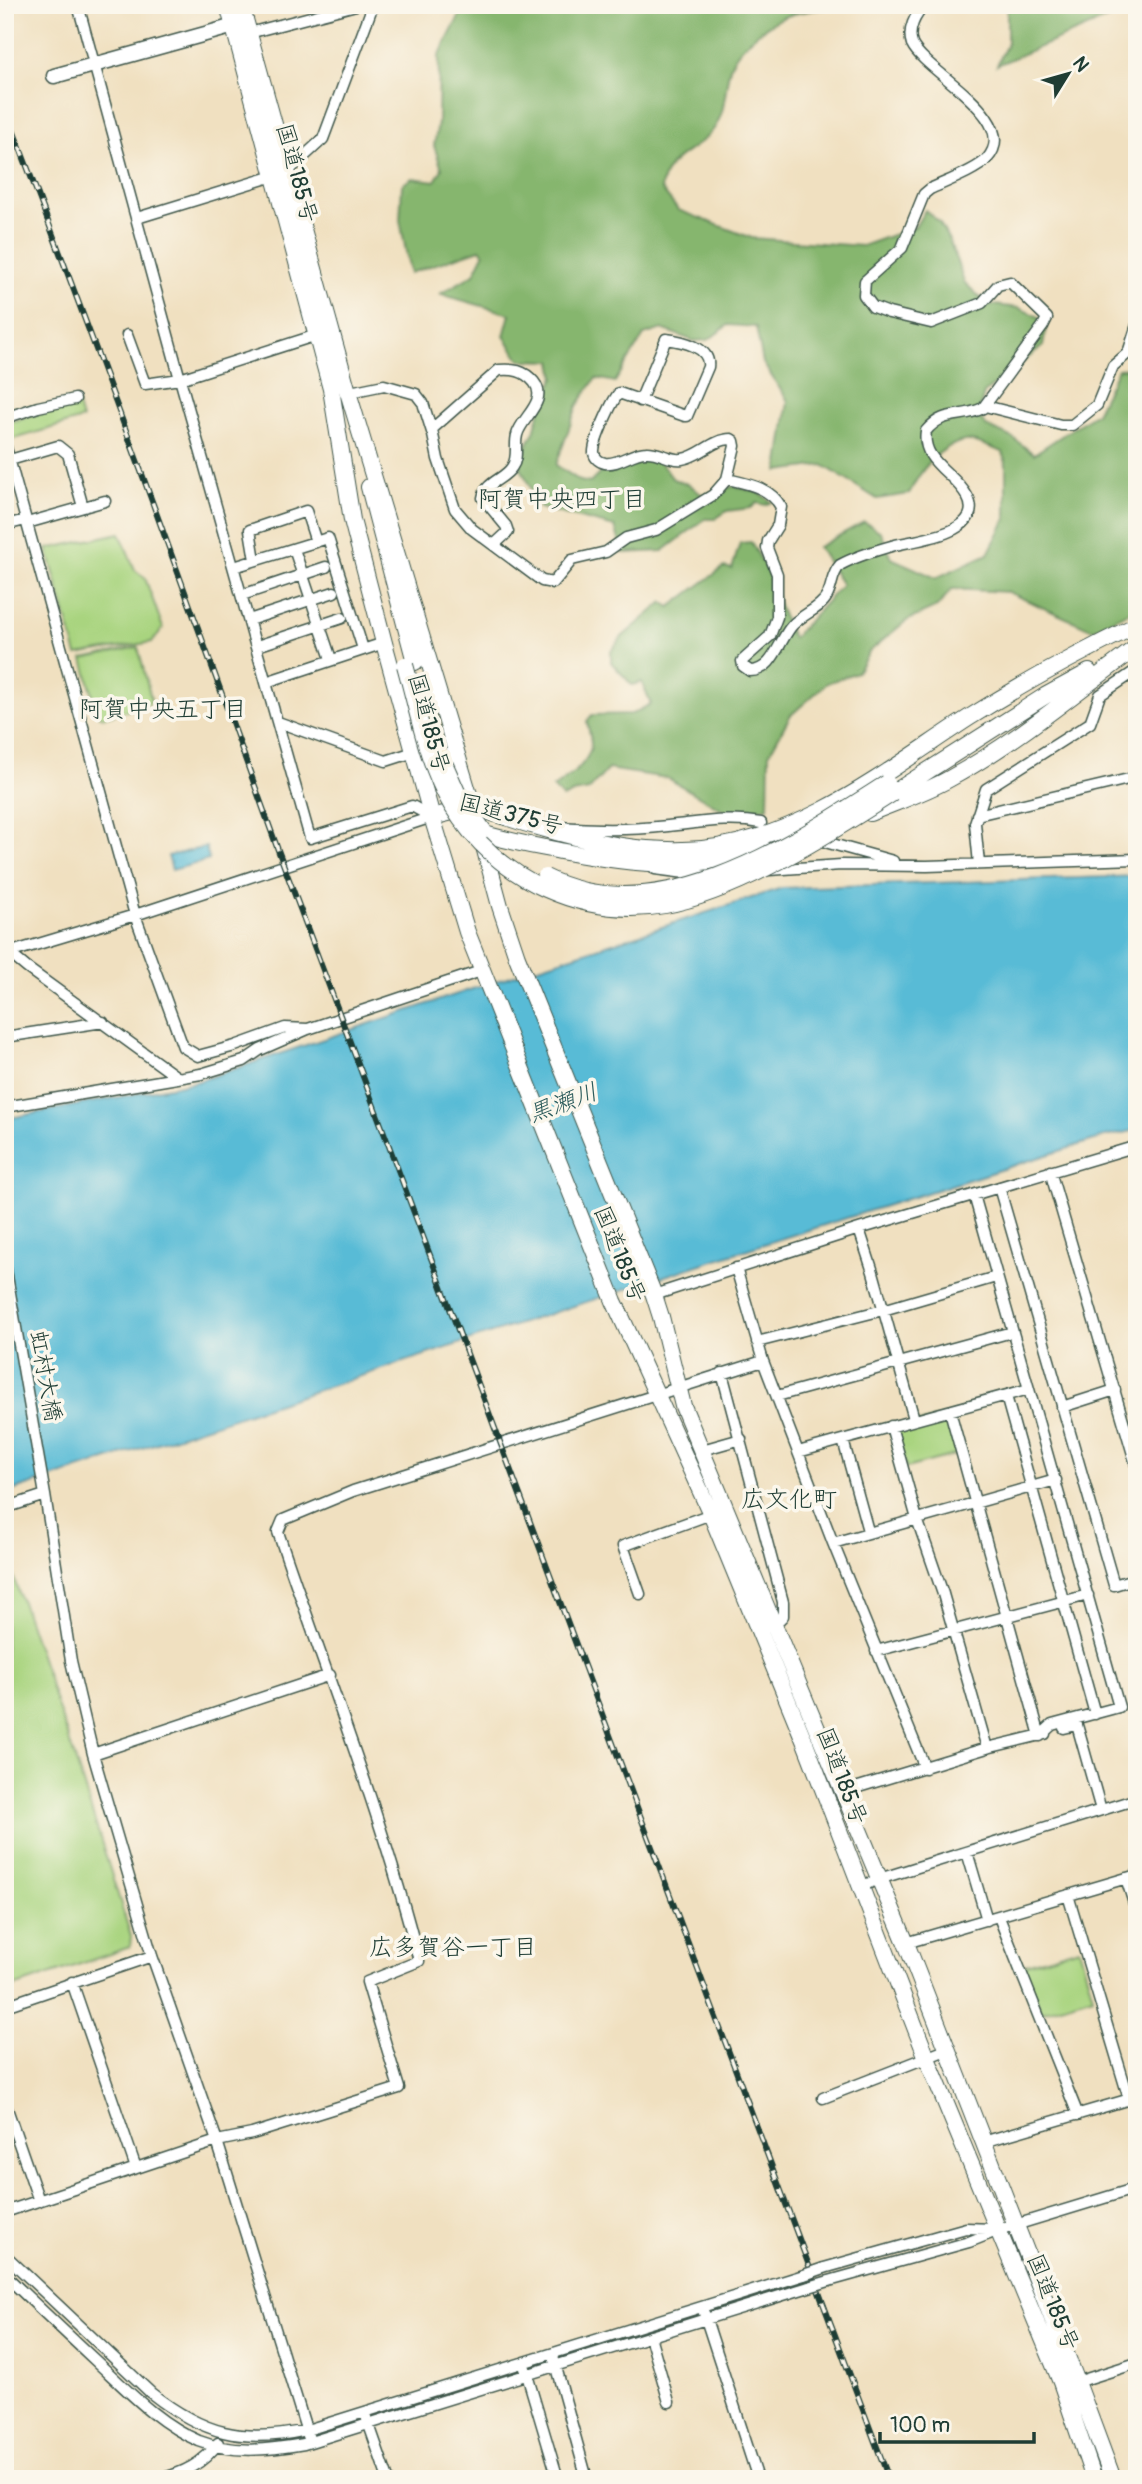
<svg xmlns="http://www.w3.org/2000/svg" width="1142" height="2484" font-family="Pangolin,'Klee One',sans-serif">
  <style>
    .green { fill: #a9d47f; stroke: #64885a; stroke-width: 2 }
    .forest { fill: #86b66e; stroke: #527a51; stroke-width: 2 }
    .water { fill: #58bbd6; stroke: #3c7c85; stroke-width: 2 }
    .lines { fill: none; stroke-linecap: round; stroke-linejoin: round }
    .minor-casing { stroke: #3e5549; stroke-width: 13 }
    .major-casing { stroke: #3e5549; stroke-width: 17 }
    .highway-casing { stroke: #3e5549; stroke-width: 18 }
    .minor { stroke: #fff; stroke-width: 10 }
    .major { stroke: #fff; stroke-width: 14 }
    .highway { stroke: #fff; stroke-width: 16 }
    .rail-casing { stroke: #1f3d34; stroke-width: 6 }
    .rail { stroke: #fbf7ec; stroke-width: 3.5; stroke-dasharray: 10; stroke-linecap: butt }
    .minor-bridge-casing { stroke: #3e5549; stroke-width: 13; stroke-linecap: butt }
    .highway-bridge-casing { stroke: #3e5549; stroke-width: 18; stroke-linecap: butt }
    .minor-bridge { stroke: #fff; stroke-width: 10 }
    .highway-bridge { stroke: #fff; stroke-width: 16 }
    .labels { text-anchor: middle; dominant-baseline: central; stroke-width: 7; stroke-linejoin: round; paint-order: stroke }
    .street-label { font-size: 23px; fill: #1f3d34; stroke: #fbf7ec }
    .neighbourhood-label { font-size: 24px; fill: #1f3d34; stroke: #fbf7ec }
    .water-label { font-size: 24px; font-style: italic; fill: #2d5c5c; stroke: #fbf7ec }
  </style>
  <rect width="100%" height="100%" fill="#fbf7ec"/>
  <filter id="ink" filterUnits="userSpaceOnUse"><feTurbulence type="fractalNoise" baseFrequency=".0143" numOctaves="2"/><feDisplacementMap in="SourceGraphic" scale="14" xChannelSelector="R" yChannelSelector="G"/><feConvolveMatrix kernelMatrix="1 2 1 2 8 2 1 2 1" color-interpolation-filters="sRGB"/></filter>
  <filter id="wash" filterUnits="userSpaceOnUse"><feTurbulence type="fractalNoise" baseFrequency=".00686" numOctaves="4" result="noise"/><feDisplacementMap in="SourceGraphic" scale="28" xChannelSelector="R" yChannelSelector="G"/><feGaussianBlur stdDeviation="1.57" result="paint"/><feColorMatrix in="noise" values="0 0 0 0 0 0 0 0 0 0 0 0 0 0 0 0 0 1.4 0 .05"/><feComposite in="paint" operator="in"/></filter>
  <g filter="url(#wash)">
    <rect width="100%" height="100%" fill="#f0e0c0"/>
    <!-- green -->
    <path class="green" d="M77,403L82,419L11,440L7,425L10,422Z
      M120,533L135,570L145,578L163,628L152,642L77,655L47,549Z
      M138,647L151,699L149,704L104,717L98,715L83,659Z
      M944,1416L948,1419L958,1454L906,1468L896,1433L898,1429Z
      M5,1552L72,1749L131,1936L130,1947L5,1990Z
      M1079,1948L1093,1996L1041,2012L1023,1965Z"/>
    <!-- forest -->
    <path class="forest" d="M465,5H848C828,8 803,10 784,17C766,25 735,48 730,68C724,89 727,111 713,130C696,153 665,155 661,189L678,210L752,238L862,246L915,227L925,210L939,222L950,242L964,282L987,304L1019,308L1037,316L1046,327L1043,346L984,393L978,415L986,426L1013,438L1034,454L1096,413L1118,369L1133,368L1137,355V608L1093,630L1008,592L952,589L937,607L906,621L870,651L857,672L827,683L790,716L769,754L768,807L732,815L667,778L608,769L589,790L573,793L563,798L553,788C567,778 590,764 591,744C591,737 588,728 587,721L592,715L632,714L651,704L642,682L632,685L611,662V651L622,637L663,602L670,607L724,567L732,569L740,543L751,542C757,553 764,564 769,576C777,597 782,619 793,638L842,585L818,547L864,522L881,532L891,558L936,578L988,554L1006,519V464L1003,452C992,449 975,439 965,441C939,445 919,472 909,494L877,499L823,465L778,471L788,401L763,363L756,327L728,325L708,340L694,341L662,329L644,335L615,382L596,378L577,406L556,465L580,481L590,483L602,471L614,470L634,459L657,458L673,479L690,485L702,495L734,486L759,493L772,502L766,505L757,503L751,508L727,511L715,519H705L663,551L623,553L615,527L540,508L520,466L526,447L534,432L542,403L555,377L552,361L520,360L504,336L510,314L440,294L474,274L484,254L480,249L410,273L400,220L402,185L412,178L435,181L442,169L434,146L438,123L439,56Z
      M1007,5H1137V6L997,65L1007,44Z"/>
    <!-- water -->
    <path class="water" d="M206,847L209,860L172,870L168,856Z
      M1137,876V1130L1104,1137L729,1255L5,1493V1119L196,1082L508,977L782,888Z"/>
  </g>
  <g filter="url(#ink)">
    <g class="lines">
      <defs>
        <path id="minor" d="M78,5L180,379L310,838L412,806L432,817
          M249,33L356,5
          M137,218L287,172L323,139L373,5
          M127,335L145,384L180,379L317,335
          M345,393L384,385L416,394L423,403L433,435L438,459L455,509L472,529L542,581L553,583L572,560L606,552L626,538L656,530L713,495L727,479C748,484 770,487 781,507L778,525L768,541L767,548L777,574V617L770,636L742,661L743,666L750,671C772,671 778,644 790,628C799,615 820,610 827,596C833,585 831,575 840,565C856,556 877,550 895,545C915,540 988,533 967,496C954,472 921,462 926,431C944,409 962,419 983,408L1043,326L1047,318L1010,282L998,285L982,303L931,323L889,313L873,307L864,295L865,281L902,248L924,194L930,189C945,182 977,170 987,159C1023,119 925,72 912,44C907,30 915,15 925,5
          M640,401L666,339C682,341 711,347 708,367L687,416H685L619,393C612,401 593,442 594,453C595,458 599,462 605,463C619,465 632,452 646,452C659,451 670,461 682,459C699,457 713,439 731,439L734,441L735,446L727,479
          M985,406L1061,425H1072L1097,405L1113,366L1128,353L1137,325
          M5,418L38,407L75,399
          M432,429L499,370C513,369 524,370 534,382C549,401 521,418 517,435C514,446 519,457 512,467C504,480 486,481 483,498L506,526L508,532L495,544
          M5,444L135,915L183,1047L198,1056L235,1046L285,1028L308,1029
          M10,460L58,446L68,454L83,507
          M27,523L105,501
          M5,525L26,520
          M294,549L331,659
          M255,560L250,530L306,511L316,542
          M234,567L328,538L363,649
          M242,595L326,567
          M249,620L334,592
          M257,646L342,618
          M266,682L384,643
          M278,722L386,761L414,752
          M977,815L1137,777
          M559,827C595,830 632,830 668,826C700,823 729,817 761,823
          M825,842L893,861
          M979,864L975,823L986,789L1090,723L1100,695L1137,670
          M655,869L708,876
          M769,870L841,865L927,866L1137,859
          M9,953L27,968L177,1077
          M5,954L135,915L432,817
          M5,1037L103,1022
          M5,1107L201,1074L244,1061L260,1050L308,1029L481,971
          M1050,1171L1137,1468
          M999,1187L1114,1585L1137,1578
          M974,1195L1119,1707L1052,1725L1040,1736
          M859,1229L873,1272L914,1419
          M5,1264L45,1495
          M736,1268L763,1361L833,1543L925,1768
          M654,1295L859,1229L1137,1146
          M757,1342L883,1310L996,1277
          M722,1373L783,1602V1616L774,1625
          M777,1396L1012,1332
          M1006,1396L1095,1714
          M1062,1407L1115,1390
          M950,1411L1040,1736
          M891,1426L917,1519L943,1594L987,1748
          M843,1440L868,1531
          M702,1450L741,1439
          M798,1452L1029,1389
          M5,1508L45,1495L71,1661L93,1754L152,1956L217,2141L310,2442
          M833,1543L1056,1480
          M640,1594L623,1546L711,1514
          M876,1651L1088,1595
          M1064,1728L1077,1725L1101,1810
          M93,1754L330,1675
          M842,1792L987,1748L1045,1734
          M967,1852L987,1920
          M1126,1878L1137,1913
          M860,1887L879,1879L1137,1799
          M1068,1895L1129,2099
          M999,1917L1078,2115
          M906,1943L1137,1875
          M72,1982L136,2168
          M5,2006L152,1956
          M823,2098L946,2050
          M5,2103L39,2201
          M983,2142L1137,2097
          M5,2212L217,2141L252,2134L399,2088L367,1982L419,1961C382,1815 326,1674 278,1532L283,1520L353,1491L763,1361
          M5,2255L151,2393C203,2434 242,2444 307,2430L804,2275
          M824,2268L966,2228L993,2229
          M5,2275C36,2305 67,2334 98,2363C129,2392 159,2424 199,2441C232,2454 270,2450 304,2444L809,2287
          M829,2281L969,2242L999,2230L1137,2188
          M704,2313L758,2479
          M650,2336L669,2402
          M554,2360L587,2479
          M525,2368L558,2479
          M1077,2382L1137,2363
          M367,2419L388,2479
          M160,2479C183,2473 203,2464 218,2443"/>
        <path id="major" d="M54,76L245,23"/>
        <path id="highway" d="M228,5L331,389L352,520L384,643L432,817L467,932L614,1301L711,1514L806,1745L927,2058L1061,2382L1094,2479
          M241,5L348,392L476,818
          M369,487L415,662
          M893,793L1045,696L1089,672
          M870,813C896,802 924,793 949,779C1015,743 1076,692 1137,647
          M432,817C445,814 460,809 473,809C491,810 517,822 535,826C589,842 645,854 702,849C803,839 888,770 970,717C1024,683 1079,653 1137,625
          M472,830C500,840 531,845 560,851C636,865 691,871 766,850
          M482,839L500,906L517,957L654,1295L661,1317L683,1406L906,1943L1077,2382L1113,2479"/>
      </defs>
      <!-- minor casing -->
      <use href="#minor" class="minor-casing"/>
      <!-- major casing -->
      <use href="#major" class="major-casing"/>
      <!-- highway casing -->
      <use href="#highway" class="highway-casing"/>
      <!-- minor -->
      <use href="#minor" class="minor"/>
      <!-- major -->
      <use href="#major" class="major"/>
      <!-- highway -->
      <use href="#highway" class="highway"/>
      <defs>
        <path id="rail" d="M5,109C100,355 189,602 278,850L889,2479"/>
      </defs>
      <!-- rail casing -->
      <use href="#rail" class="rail-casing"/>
      <!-- rail -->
      <use href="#rail" class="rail"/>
      <defs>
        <path id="minor-bridge" d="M804,2275L824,2268
          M809,2287L829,2281"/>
        <path id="highway-bridge" d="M405,665C418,711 427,764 452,806C474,842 507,872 546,889C584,906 625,912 665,905C738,892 831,833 893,793
          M445,765L457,792L483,830
          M545,877C659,934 793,843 887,783"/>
      </defs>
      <!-- minor-bridge casing -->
      <use href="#minor-bridge" class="minor-bridge-casing"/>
      <!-- highway-bridge casing -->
      <use href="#highway-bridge" class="highway-bridge-casing"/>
      <!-- minor-bridge -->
      <use href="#minor-bridge" class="minor-bridge"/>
      <!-- highway-bridge -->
      <use href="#highway-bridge" class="highway-bridge"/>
    </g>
  </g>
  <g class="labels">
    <!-- street labels -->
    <g class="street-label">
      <text transform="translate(297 173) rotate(75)">国道185号</text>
      <text transform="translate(429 723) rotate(75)">国道185号</text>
      <text transform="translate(511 814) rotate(14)">国道375号</text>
      <text transform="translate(620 1254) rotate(68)">国道185号</text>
      <text transform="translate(46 1376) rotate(80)">虹村大橋</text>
      <text transform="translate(842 1776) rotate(69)">国道185号</text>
      <text transform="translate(1053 2302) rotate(68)">国道185号</text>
    </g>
    <!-- neighbourhood labels -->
    <g class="neighbourhood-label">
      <text x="562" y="499">阿賀中央四丁目</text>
      <text x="163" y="709">阿賀中央五丁目</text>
      <text x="789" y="1499">広文化町</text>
      <text x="453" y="1947">広多賀谷一丁目</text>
    </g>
    <!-- water labels -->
    <g class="water-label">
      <text transform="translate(563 1103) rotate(-20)">黒瀬川</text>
    </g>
  </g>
  <!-- margin -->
  <rect width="1142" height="2484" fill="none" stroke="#fbf7ec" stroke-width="28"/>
  <!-- north arrow -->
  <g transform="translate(1068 74) rotate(53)" stroke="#fbf7ec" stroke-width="5" paint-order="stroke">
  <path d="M0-5L12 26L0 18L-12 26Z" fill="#1f3d34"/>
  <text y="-10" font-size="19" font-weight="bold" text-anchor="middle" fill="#1f3d34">N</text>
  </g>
  <!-- scale -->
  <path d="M880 2432v10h154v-10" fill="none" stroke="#1f3d34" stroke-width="3.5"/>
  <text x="890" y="2432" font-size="21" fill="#1f3d34" stroke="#fbf7ec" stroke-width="5" paint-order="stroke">100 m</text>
</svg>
